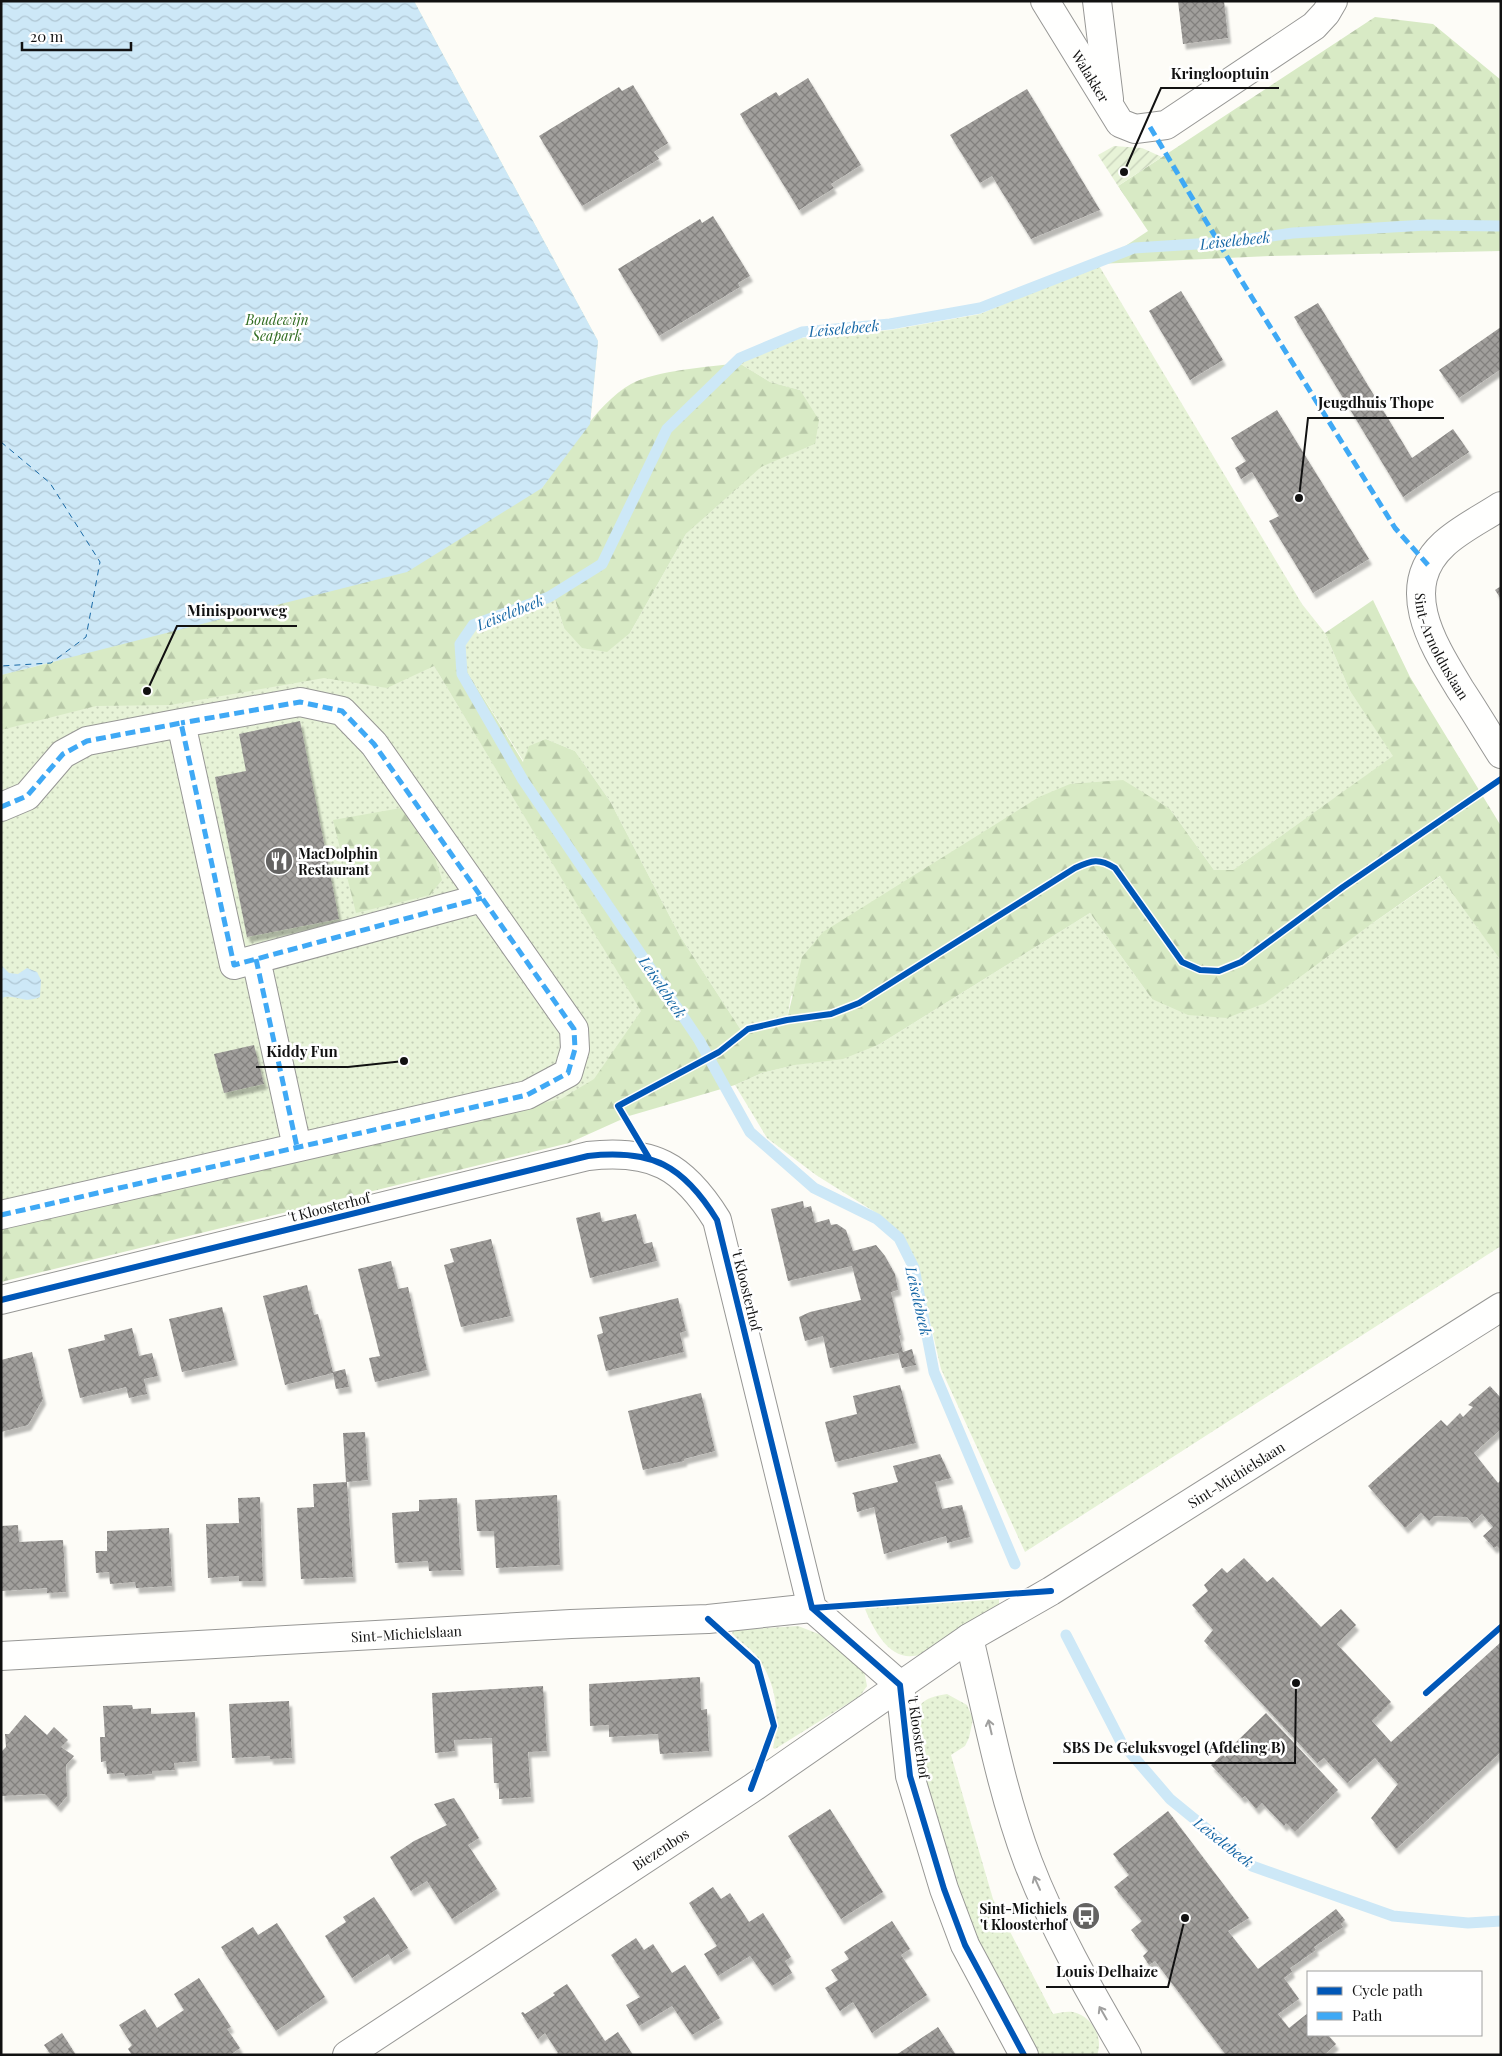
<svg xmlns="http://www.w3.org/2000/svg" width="1502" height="2056" font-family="'Playfair Display',serif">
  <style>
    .grass { fill: url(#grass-dots) }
    .forest { fill: url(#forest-firs) }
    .garden { fill: url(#garden-furrows) }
    .water { fill: url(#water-waves) }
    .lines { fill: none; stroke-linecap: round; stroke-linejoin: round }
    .stream { stroke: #cde8f7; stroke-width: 11 }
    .ferry { stroke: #1768a6; stroke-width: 1; stroke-dasharray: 6 5; stroke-linecap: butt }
    .building { fill: url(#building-cross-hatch); filter: url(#shadow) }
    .pedestrian-casing { stroke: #979795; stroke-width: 30 }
    .minor-casing { stroke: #979795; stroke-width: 30 }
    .pedestrian { stroke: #fffffe; stroke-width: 28 }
    .minor { stroke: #fffffe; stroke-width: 28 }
    .quiet { stroke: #3fa9f5; stroke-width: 5; stroke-dasharray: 10 5; stroke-linecap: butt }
    .cycleway-casing { stroke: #fff; stroke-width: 9 }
    .cycleway { stroke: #0057b8; stroke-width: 6 }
    .oneway { stroke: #a0a09f }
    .labels { text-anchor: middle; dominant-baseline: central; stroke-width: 5; stroke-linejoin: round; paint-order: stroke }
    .street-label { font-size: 14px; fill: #111; stroke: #fff }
    .park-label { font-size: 14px; font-style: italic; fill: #2f6b1f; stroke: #fff }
    .poi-label { font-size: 14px; font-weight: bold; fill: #111; stroke: #fff; text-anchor: start }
    .water-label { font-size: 15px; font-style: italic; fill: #1768a6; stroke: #fff }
    .leader { fill: none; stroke: #111; stroke-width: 2 }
    .callout-dot { fill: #111; stroke: #fff; stroke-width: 2 }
    .callout-label { font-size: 15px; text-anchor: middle; font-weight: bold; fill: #111; stroke: #fff; stroke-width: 5; stroke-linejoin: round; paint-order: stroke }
  </style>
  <defs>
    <pattern id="grass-dots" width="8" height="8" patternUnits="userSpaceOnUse" patternTransform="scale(1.25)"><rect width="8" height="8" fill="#e7f3d7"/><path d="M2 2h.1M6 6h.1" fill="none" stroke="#c5cfb8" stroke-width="1.8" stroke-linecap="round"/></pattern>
    <pattern id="forest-firs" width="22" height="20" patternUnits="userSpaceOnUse" patternTransform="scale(1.25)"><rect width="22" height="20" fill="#d8eac5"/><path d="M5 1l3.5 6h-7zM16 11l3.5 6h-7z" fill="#b8c8a8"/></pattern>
    <pattern id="garden-furrows" width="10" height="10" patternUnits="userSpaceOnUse" patternTransform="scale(1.25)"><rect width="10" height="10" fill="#e7f3d7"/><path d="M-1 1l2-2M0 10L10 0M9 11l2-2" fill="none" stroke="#c5cfb8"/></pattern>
    <pattern id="water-waves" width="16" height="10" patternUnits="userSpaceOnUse" patternTransform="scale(1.25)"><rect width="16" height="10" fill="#cde8f7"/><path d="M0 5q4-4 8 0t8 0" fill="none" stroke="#afc6d3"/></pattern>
    <pattern id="building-cross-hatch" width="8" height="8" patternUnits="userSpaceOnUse" patternTransform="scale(1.25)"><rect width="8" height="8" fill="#a19f9c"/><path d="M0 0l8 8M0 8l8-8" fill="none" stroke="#82807e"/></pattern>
    <filter id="shadow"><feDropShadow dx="3" dy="5.5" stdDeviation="1" flood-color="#0004"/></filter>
  </defs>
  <rect width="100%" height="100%" fill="#fdfcf7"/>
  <!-- grass -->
  <path class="grass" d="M1,1H414L598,341L590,424L542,488L407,572L434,666L678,1071L1,1262Z
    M1098,264L1302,604L1325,633L1350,691L1394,756L1233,870H1214L1170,809L791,996L787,1020L741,1030L680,936L610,801L575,751L546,739L524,762L468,673L464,647L475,627L555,600L564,628L630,633L686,534L761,466L815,444L800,390L770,382L739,363L801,338L890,330L980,314Z
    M1441,876L1501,961V1246L1025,1552L941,1369L917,1265L903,1236L878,1214L816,1175L767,1138L735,1085L762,1073L880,1044L1090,913L1152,999L1370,925Z
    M999,1599V1604L922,1654C892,1665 875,1633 865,1609L867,1606Z
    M798,1626L824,1636L864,1670L867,1686L860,1696L775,1749L773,1748C780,1714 777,1682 755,1654C748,1646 738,1641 732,1633L734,1630Z
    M947,1694L967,1705L973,1719L969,1738L965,1746L951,1755L993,1899L1053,2014C1059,2013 1067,2011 1073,2012C1092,2016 1104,2038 1097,2055H1034C984,1967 949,1869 924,1771C920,1755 908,1722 918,1708C925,1697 936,1696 947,1694Z"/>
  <!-- forest -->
  <path class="forest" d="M1375,17L1433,24L1501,80V251L1270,256L1098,264L1148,231L1118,186Z
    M739,363L770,382L800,390L819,420L815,444L761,467L686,534L630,633L607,652L582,648L564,628L555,600L475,627L464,647L468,673L523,762L529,746L546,739L575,751L610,801L680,936L741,1030L787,1019L802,957L823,932L1039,797L1070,784L1123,780L1170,809L1214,870H1233L1393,756L1350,691L1325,633L1373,600L1410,677L1501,826V961L1440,876L1370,925L1265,1003L1227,1018L1188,1015L1152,999L1090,913L880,1044L843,1059L795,1065L762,1073L735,1085L629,1116L569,1143L1,1282V1228L561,1099L594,1079L641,1011L434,666L387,688L324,678L170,705L96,706L1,730V675L51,663L542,488C566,455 596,404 631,384C656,370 710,367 739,363Z
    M401,808L435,858L442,880L430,895L356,913L333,820Z"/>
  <!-- garden -->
  <path class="garden" d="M1114,146L1142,148L1162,157L1118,186L1098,155Z"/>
  <!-- water -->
  <path class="water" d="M1,1H414L598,341L590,424L542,488L407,572L1,675Z
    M1,965L9,973L18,974L27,968L37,972L41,980L40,997C24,1004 19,995 4,997L1,1001Z"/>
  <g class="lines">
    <!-- stream -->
    <path class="stream" d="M1015,1564L934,1372L914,1268L899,1238L877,1219L814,1188L750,1132L699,1040L523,780L462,674L460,644L473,625L549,597L602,564L667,429L740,358L802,332L890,324L980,308L1134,248L1228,242L1293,233L1426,225L1501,226
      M1066,1635L1121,1742L1170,1799L1252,1866L1393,1916L1468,1923L1501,1921"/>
    <!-- ferry -->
    <path class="ferry" d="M1,442L50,483L100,562L86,637L51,663L1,666"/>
  </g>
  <!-- building -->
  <path class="building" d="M1178,1H1224L1228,38L1183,44Z
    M808,78L861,165L831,184L834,188L799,210L740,114L776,92L779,96Z
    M633,85L668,143L654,152L659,159L582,206L539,136L619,87L622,91Z
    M1027,89L1100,210L1031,239L992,176L980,183L950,135Z
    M713,216L750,276L738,283L740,287L659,336L618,269L700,219L702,223Z
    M1181,291L1223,360L1190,380L1149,311Z
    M1318,303L1412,458L1453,429L1469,452L1403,497L1294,317Z
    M1501,327V369L1459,398L1439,370Z
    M1277,410L1369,559L1313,593L1269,521L1279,516L1252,472L1241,479L1235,468L1246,461L1231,438Z
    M1501,586V599L1495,590Z
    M300,721L339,919L247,937L215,777L246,771L239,734Z
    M254,1045L264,1084L224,1093L214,1054Z
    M803,1201L804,1208L811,1206L815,1223L829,1219L831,1225L837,1224L846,1230L853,1251L876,1245L885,1256L895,1274L898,1290L891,1292L901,1335L899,1336L903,1352L912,1349L916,1365L902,1368L898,1353L830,1368L823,1336L805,1341L799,1317L810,1312L861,1300L852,1266L788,1281L771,1209Z
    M600,1212L602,1222L636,1214L644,1244L652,1242L657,1261L590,1278L576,1218Z
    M491,1239L511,1316L461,1327L444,1265L454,1262L450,1249Z
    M391,1261L398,1289L408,1287L427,1370L375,1382L369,1358L380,1356L358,1269Z
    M307,1285L314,1315L318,1314L333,1372L345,1369L349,1387L336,1389L333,1373L285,1385L263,1296Z
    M678,1298L686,1331L680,1333L684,1352L606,1371L597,1335L603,1333L599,1317Z
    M222,1307L235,1360L182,1372L169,1319Z
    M132,1328L139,1356L152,1353L158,1376L144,1379L147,1394L129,1398L126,1387L80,1398L68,1349L105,1340L104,1335Z
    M32,1352L43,1399L28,1425L1,1432V1360Z
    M900,1385L916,1443L835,1462L825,1422L857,1414L853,1396Z
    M1490,1386L1501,1398V1429L1474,1453L1498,1483L1501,1480V1550L1497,1546L1494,1548L1483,1536L1493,1527L1482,1514L1472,1523L1467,1517L1434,1516L1429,1521L1421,1513L1405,1528L1368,1486L1441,1420L1447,1426L1460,1413L1463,1417L1473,1407L1468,1405Z
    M701,1393L715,1451L684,1459V1461L643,1470L628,1411Z
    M365,1432L368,1480L346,1482L343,1433Z
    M940,1454L951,1478L935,1482L942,1509L962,1505L970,1537L947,1543L946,1536L884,1554L874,1507L857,1512L854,1495L852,1493L898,1482L893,1466Z
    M347,1482L353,1577L301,1579L297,1508L314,1507L313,1484Z
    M557,1495L560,1565L496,1568L494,1531H477L475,1500Z
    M260,1497L263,1581H239V1576L208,1578L206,1524L239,1523L238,1498Z
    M457,1498L461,1570L429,1571L428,1561L395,1563L392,1513L419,1511V1500Z
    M18,1525L19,1542L63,1540L66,1592L47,1593V1588L2,1591L1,1526Z
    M169,1528L172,1586L136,1588L135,1582L110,1584L109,1572L96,1573L95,1551H107V1531Z
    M1244,1558L1267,1582L1273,1577L1321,1627L1341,1609L1356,1625L1337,1644L1391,1702L1372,1721L1391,1742L1501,1642V1752L1396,1849L1371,1818L1398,1784L1375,1758L1347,1783L1324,1758L1317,1763L1204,1641L1213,1630L1192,1605L1208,1591L1204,1585L1222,1568L1227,1573Z
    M700,1677L701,1710L707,1709L709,1751L660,1754L658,1734L609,1737V1725L590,1726L589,1684Z
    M543,1686L547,1751L528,1752L531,1797L499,1799V1783H494L492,1738L454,1740L455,1751L435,1753L432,1693Z
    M289,1701L292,1758L270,1759V1756L232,1758L229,1704Z
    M132,1705L133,1709L151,1708V1714L195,1712L197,1761L174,1763L175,1770L152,1771V1774L125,1776L124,1773L107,1774L106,1761L101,1762L100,1737H105L103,1706Z
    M1266,1713L1338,1790L1295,1832L1286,1823L1284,1826L1262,1803L1256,1809L1245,1796L1242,1798L1211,1765L1223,1754L1225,1757L1233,1750L1231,1747Z
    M25,1715L47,1735L54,1727L68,1740L61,1747L74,1756L66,1765L67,1796L58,1807L45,1794L1,1796V1752L6,1747L5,1734H9Z
    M454,1798L479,1838L468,1845L497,1889L452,1919L427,1881L411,1891L390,1857L414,1841L447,1825L434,1804Z
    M830,1809L883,1892L841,1919L788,1836Z
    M1168,1811L1249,1918L1228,1931L1258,1969L1336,1909L1345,1920L1341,1924L1343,1927L1314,1947L1316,1950L1290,1968L1292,1972L1284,1978L1299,1999L1278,2014L1289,2028L1308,2013V2035H1328L1336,2044L1324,2055H1226L1155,1961L1149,1965L1143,1956L1148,1951L1131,1930L1142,1921L1114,1887L1129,1875L1113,1854Z
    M713,1887L721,1899L730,1893L749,1922L763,1913L791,1957L785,1961L792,1973L772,1986L750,1956L718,1976L704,1954L717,1946L689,1903Z
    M374,1897L408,1948L391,1959L388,1954L352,1978L325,1936L346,1922L343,1917Z
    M892,1921L910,1949L901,1955L927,1995L872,2033L853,2002L840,2011L825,1988L838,1980L831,1970L849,1959L844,1952Z
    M277,1923L325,1997L276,2031L221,1947L253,1927L258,1935Z
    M636,1938L644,1950L653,1944L672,1973L685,1965L720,2018L692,2035L672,2006L639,2026L626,2005L640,1997L611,1955Z
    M199,1978L231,2027L227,2029L240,2048L230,2055H132L128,2049L132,2045L119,2025L145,2009L157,2028L184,2010L174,1994Z
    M567,1984L605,2041L618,2032L633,2055H556L558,2053L545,2033L538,2039L521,2013L523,2012L525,2014L555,1995L553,1993Z
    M938,2027L956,2055H896Z
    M62,2033L76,2055H51L44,2045Z"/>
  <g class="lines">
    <defs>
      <path id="pedestrian" d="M1,807L27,796L63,754L87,741L181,723L234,965L482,898
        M256,959L297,1147
        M1,1215L527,1095L568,1073L575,1049L574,1029L374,744L342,711L300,702L181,723"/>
      <g id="minor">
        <path id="s1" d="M1045,1L1120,123L1135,129L1166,125L1314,26L1326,13L1333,1"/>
        <path d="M1097,1L1109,99"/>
        <path id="s2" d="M1501,506C1483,518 1460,529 1444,544C1396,588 1434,646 1460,689C1474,710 1487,732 1501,754"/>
        <path d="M1,1300L588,1156C652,1149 683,1165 717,1220L812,1608L900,1685L910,1776L944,1889L965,1945L1024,2055"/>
        <path d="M969,1638C987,1713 1001,1790 1028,1862C1054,1930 1091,1993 1127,2055"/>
        <path id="s3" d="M1,1656L571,1624L708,1619L812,1608"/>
        <path id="s4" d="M347,2055L751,1789L969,1638L1051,1591L1501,1307"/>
      </g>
    </defs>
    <!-- pedestrian casing -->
    <use href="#pedestrian" class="pedestrian-casing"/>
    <!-- minor casing -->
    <use href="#minor" class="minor-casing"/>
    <!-- pedestrian -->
    <use href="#pedestrian" class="pedestrian"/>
    <!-- minor -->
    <use href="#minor" class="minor"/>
    <!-- quiet -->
    <path class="quiet" d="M1150,127L1238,275L1395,528L1428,565
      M1,807L27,796L63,754L87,741L181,723L234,965L482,898
      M256,959L297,1147
      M1,1215L527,1095L568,1073L575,1049L574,1029L374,744L342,711L300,702L181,723"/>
    <defs>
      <path id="cycleway" d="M649,1158L618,1106L719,1052L748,1029L787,1020L831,1014L859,1003L1075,868C1092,860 1099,858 1115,868L1182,962L1200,970L1219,971L1241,962L1343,887L1501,779
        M1,1300L588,1156C652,1149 683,1165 717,1220L812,1608L900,1685L910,1776L944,1889L965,1945L1024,2055
        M812,1608L1051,1591
        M708,1619L757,1663L774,1726L751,1789
        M1426,1693L1501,1627"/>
    </defs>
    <!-- cycleway casing -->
    <use href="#cycleway" class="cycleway-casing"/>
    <!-- cycleway -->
    <use href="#cycleway" class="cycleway"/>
  </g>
  <!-- one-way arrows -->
  <defs><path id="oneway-shaft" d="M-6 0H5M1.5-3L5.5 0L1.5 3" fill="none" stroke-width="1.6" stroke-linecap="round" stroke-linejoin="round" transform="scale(1.25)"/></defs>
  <g class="oneway">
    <use href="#oneway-shaft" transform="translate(990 1727) rotate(-103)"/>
    <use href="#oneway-shaft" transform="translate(1037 1883) rotate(-114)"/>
    <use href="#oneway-shaft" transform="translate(1103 2013) rotate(-120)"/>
  </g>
  <!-- icons -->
  <defs>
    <symbol id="restaurant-disc" viewBox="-11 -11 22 22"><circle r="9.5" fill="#646362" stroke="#fff"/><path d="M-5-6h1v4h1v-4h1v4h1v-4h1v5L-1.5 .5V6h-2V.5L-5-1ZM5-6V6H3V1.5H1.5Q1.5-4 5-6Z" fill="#fff"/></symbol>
    <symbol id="bus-disc" viewBox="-11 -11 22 22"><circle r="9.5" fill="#646362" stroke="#fff"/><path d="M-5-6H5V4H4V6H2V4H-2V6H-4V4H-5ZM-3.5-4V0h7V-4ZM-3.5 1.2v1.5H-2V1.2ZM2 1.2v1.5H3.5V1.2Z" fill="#fff"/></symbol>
  </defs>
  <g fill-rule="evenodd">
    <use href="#restaurant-disc" x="263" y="845" width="32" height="32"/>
    <use href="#bus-disc" x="1070" y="1900" width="32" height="32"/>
  </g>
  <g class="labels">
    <!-- street labels -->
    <g class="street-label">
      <text stroke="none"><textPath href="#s1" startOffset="88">Walakker</textPath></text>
      <text stroke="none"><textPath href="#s2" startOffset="182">Sint-Arnolduslaan</textPath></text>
      <text transform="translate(329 1207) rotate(-14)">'t Kloosterhof</text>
      <text transform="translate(747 1290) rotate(76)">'t Kloosterhof</text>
      <text stroke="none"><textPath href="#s4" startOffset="1062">Sint-Michielslaan</textPath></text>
      <text stroke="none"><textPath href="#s3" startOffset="406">Sint-Michielslaan</textPath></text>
      <text transform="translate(919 1737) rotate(82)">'t Kloosterhof</text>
      <text stroke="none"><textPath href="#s4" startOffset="375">Biezenbos</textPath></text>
    </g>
    <!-- park labels -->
    <g class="park-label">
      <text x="277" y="319">Boudewijn<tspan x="277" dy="16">Seapark</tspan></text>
    </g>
    <!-- poi labels -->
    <g class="poi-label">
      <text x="298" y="853">MacDolphin<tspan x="298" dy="16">Restaurant</tspan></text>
      <text x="1067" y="1908" text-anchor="end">Sint-Michiels<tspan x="1067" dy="16">'t Kloosterhof</tspan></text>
    </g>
    <!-- water labels -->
    <g class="water-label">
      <text transform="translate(1235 240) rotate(-6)">Leiselebeek</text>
      <text transform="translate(844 328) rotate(-5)">Leiselebeek</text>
      <text transform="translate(510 612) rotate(-22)">Leiselebeek</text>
      <text transform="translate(663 987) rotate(56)">Leiselebeek</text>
      <text transform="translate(919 1301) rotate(77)">Leiselebeek</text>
      <text transform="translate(1224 1842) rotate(38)">Leiselebeek</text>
    </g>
  </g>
  <!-- callouts -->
  <path class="leader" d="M1124 172L1161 88H1279M1299 498L1308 418H1444M147 691L177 626H297M404 1061L348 1067H256M1296 1683L1295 1763H1053M1185 1918L1168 1987H1046"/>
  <g class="callout-dot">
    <circle cx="1124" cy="172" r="5"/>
    <circle cx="1299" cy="498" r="5"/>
    <circle cx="147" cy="691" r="5"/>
    <circle cx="404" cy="1061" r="5"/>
    <circle cx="1296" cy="1683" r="5"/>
    <circle cx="1185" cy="1918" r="5"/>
  </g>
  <g class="callout-label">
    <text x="1220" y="79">Kringlooptuin</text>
    <text x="1376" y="408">Jeugdhuis Thope</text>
    <text x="237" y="616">Minispoorweg</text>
    <text x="302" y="1057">Kiddy Fun</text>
    <text x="1174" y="1753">SBS De Geluksvogel (Afdeling B)</text>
    <text x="1107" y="1977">Louis Delhaize</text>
  </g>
  <!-- border -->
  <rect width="1502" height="2056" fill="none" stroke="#111111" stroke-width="5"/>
  <!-- legend -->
  <rect x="1307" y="1971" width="175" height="65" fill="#ffffff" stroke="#a0a0a0"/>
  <rect x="1317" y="1987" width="25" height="8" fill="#0057b8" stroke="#a0a0a0"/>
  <text x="1352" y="1996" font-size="15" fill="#111111">Cycle path</text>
  <rect x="1317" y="2012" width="25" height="8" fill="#3fa9f5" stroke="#a0a0a0"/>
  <text x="1352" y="2021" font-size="15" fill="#111111">Path</text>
  <!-- scale -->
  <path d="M22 42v8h109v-8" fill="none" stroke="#111111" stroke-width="2.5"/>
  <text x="30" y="42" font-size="15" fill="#111111" stroke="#ffffff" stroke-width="4" paint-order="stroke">20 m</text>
</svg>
